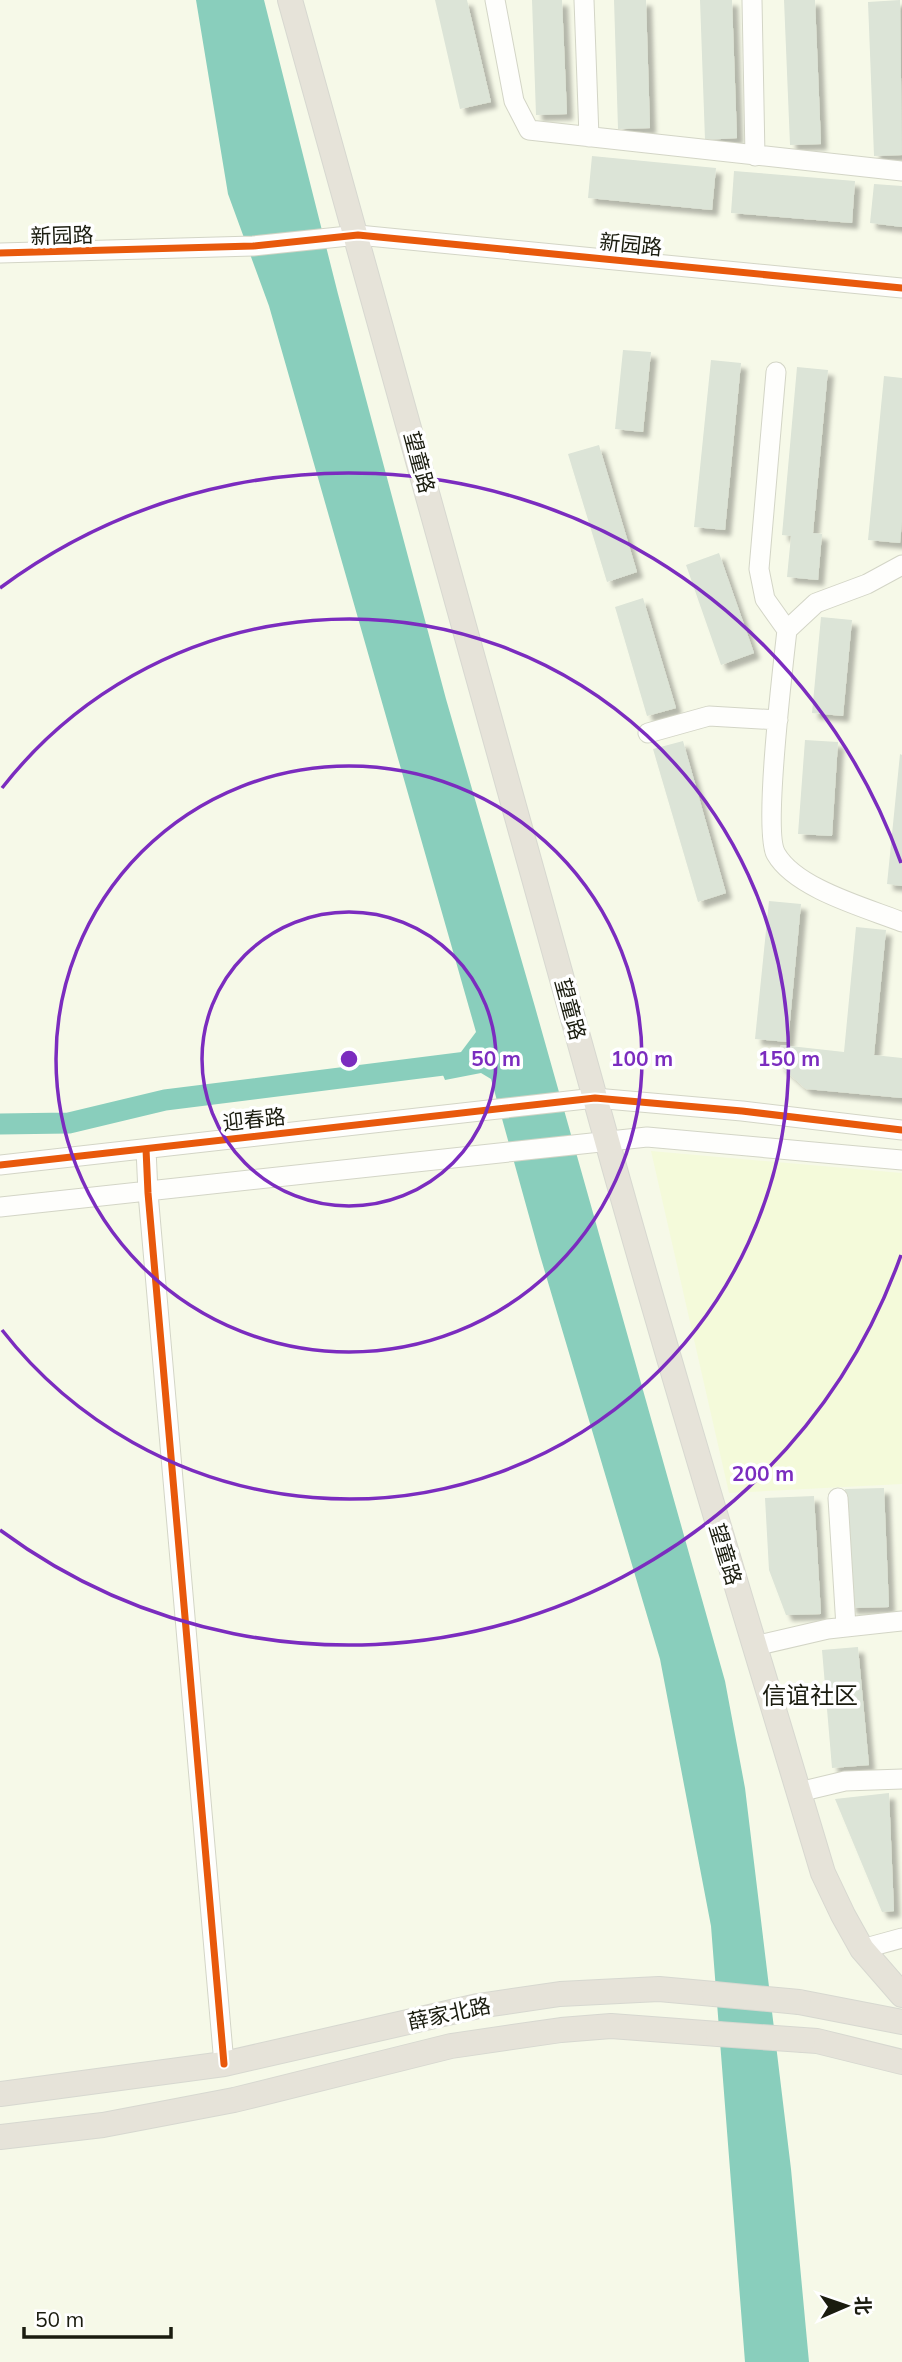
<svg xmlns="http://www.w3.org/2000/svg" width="902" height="2362" font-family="Mulish,'Noto Sans SC',sans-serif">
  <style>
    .built { fill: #f4fada }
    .water { fill: #89cebc }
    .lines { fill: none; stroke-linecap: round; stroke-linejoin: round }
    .canal { stroke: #89cebc; stroke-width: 21 }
    .building { fill: #dce4d7; filter: url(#shadow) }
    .minor-casing { stroke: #d3d5c6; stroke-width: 21 }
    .major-casing { stroke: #d7d8d0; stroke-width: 26 }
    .minor { stroke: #fefefc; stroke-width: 19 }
    .major { stroke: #e6e3d9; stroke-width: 24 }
    .major-bridge-casing { stroke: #d7d8d0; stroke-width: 26; stroke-linecap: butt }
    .major-bridge { stroke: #e6e3d9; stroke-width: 24 }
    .cycleway-casing { stroke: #fff; stroke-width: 11 }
    .cycleway { stroke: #e8590c; stroke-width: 7 }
    .ring { fill: none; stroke: #7b2cbf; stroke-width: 3.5 }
    .labels { text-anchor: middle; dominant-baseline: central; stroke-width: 7; stroke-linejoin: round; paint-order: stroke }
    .street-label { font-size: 21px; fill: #1a1c0f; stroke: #fff }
    .quarter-label { font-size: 24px; fill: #1a1c0f; stroke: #fff }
    .centre { fill: #7b2cbf; stroke: #fff; stroke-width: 3.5 }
    .ring-label { font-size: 21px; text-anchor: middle; font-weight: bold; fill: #7b2cbf; stroke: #fff; stroke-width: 7; stroke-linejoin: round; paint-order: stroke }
  </style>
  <defs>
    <filter id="shadow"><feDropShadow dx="6" dy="6" stdDeviation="2" flood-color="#0004"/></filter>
  </defs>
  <rect width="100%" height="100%" fill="#f6f9e8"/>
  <!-- built -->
  <path class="built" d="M651,1151L902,1173V1484L729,1493Z"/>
  <!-- water -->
  <path class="water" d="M196,0H264L338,294L446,699L535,1007L725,1681L745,1788L791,2169L809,2362H745L711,1926L660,1659L539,1252L491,1079L481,1073L445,1080L436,1058L458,1056L476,1032L269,306L228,194Z"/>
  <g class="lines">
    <!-- canal -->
    <path class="canal" d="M0,1124L69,1123L165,1100L467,1062"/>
  </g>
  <!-- building -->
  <path class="building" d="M435,0H467L491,102L460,109Z
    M532,0H562L567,114L536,115Z
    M614,0H646L650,128L618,129Z
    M700,0H732L737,138L705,140Z
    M784,0H815L821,144L790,145Z
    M900,0L902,155L874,156L868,2Z
    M592,156L716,168L712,210L588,198Z
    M734,171L855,181L852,223L731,213Z
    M874,184L902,186V227L870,223Z
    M623,350L651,352L643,432L615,429Z
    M711,360L741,363L725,530L694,527Z
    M797,367L828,370L813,533L822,534L818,580L787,577L791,536L782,535Z
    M884,376L902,378V522L900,543L868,540Z
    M599,445L637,572L607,582L568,454Z
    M719,553L754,653L721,665L686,565Z
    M643,598L676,708L647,716L615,607Z
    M821,617L852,620L843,716L812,713Z
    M805,740L838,742L832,836L798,834Z
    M683,741L726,893L698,902L653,749Z
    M900,754L902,755V886L887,884Z
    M769,901L801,904L788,1042L755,1039Z
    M856,927L886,930L874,1055L902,1058V1098L806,1089L779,1065L781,1045L844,1052Z
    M884,1488L889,1607L850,1608L845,1489Z
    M814,1496L821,1614L786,1615L769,1570L765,1498Z
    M858,1647L869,1765L832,1768L822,1650Z
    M889,1793L894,1911L882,1912L835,1799Z"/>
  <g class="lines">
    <defs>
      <path id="minor" d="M495,0L514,101L529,130L902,171
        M584,0L589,137
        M752,0L755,156
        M0,253L253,246L358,235L902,288
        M776,372L759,569L765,599L787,630
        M902,565L867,584L816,603L787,630C783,666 763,832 776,854C796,889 867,908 902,922
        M648,733L709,716L778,720
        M146,1149L148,1193L224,2064
        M0,1165L595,1098L742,1111L902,1130
        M0,1207L647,1137L902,1160
        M838,1498L846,1627
        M755,1646L828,1629L902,1621
        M799,1792L845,1781L902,1779
        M862,1949L902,1938"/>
      <path id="major" d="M290,0C399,379 502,760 607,1141C675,1386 750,1629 823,1873L843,1915L862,1949L902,1995
        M799,2002L902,2022
        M803,2040L817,2041L902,2062
        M0,2094L224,2064L478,2006L560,1994L659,1989L714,1994
        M0,2137L103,2125L234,2100L451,2046L561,2030L611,2026L718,2034"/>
    </defs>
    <!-- minor casing -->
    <use href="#minor" class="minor-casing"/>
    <!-- major casing -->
    <use href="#major" class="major-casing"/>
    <!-- minor -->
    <use href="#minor" class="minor"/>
    <!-- major -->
    <use href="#major" class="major"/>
    <defs>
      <path id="major-bridge" d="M714,1994L799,2002
        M718,2034L803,2040"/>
    </defs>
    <!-- major-bridge casing -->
    <use href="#major-bridge" class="major-bridge-casing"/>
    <!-- major-bridge -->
    <use href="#major-bridge" class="major-bridge"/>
    <defs>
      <path id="cycleway" d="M0,253L253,246L358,235L902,288
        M146,1149L148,1193L224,2064
        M0,1165L595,1098L742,1111L902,1130"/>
    </defs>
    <!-- cycleway casing -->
    <use href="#cycleway" class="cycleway-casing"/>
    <!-- cycleway -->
    <use href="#cycleway" class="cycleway"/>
  </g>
  <!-- distance rings -->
  <g class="ring">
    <circle cx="349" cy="1059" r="147"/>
    <circle cx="349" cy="1059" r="293"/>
    <path d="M2 788A440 440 0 1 1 2 1330"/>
    <path d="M901 1255A586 586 0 0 1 0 1530M0 588A586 586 0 0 1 901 863"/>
  </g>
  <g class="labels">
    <!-- street labels -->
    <g class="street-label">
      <text transform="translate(62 235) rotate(-2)">新园路</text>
      <text transform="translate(631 244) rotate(6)">新园路</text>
      <text transform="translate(420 462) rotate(75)">望童路</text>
      <text transform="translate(571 1009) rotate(75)">望童路</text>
      <text transform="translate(254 1119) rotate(-6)">迎春路</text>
      <text transform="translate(726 1554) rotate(73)">望童路</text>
      <text transform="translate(449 2013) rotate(-12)">薛家北路</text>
    </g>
    <!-- quarter labels -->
    <g class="quarter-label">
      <text x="810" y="1695">信谊社区</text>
    </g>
  </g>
  <circle cx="349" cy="1059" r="10" class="centre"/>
  <g class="ring-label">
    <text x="496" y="1066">50 m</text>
    <text x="642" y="1066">100 m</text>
    <text x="789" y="1066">150 m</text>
    <text x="763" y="1481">200 m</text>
  </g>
  <!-- north arrow -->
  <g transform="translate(846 2306) rotate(88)" stroke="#ffffff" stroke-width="5" paint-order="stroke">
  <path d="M0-5L12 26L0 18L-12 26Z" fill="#1a1c0f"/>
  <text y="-10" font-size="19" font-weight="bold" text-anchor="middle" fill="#1a1c0f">北</text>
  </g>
  <!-- scale -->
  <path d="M24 2327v10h147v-10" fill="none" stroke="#1a1c0f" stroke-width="3.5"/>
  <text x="35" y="2327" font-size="21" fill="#1a1c0f" stroke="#ffffff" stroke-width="5" paint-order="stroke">50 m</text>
</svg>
